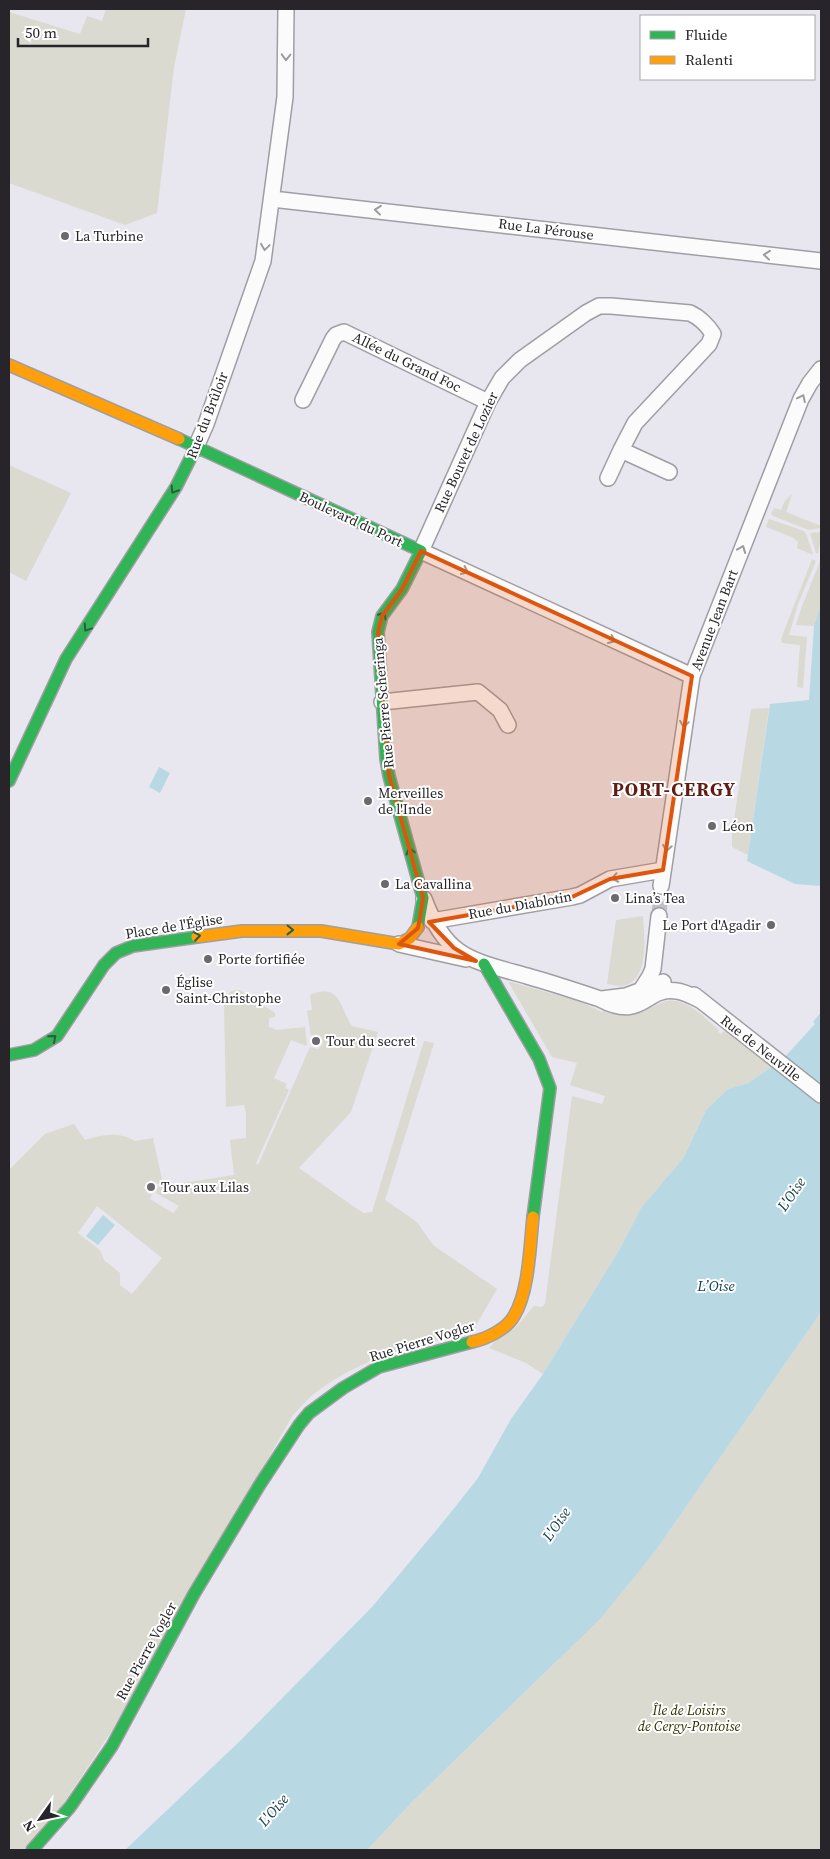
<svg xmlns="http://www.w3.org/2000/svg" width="830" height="1859" font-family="'Source Serif 4',serif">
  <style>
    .green { fill: #dadad0; fill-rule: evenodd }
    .water { fill: #b8d9e3 }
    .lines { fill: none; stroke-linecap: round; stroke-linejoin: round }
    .street-tunnel { stroke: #c1bfc7; stroke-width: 15; stroke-dasharray: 15 8; stroke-linecap: butt }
    .street-casing { stroke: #9f9ea4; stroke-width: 18 }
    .fast-casing { stroke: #9f9ea4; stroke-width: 14 }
    .slow-casing { stroke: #9f9ea4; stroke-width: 14 }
    .street { stroke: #fcfbfc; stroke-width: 15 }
    .fast { stroke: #30b455; stroke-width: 11 }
    .slow { stroke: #ff9f0a; stroke-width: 11 }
    .oneway { stroke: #9c9b9e }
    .oneway2 { stroke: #2b5e3b }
    .marked { fill: #de560e; fill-opacity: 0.2; stroke: #de560e; stroke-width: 4; stroke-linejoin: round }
    .poi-dot { fill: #6b696f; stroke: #fff; stroke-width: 2 }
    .labels { text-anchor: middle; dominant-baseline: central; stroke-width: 4; stroke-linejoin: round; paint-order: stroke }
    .street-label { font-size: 14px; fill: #27252a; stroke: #fff }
    .poi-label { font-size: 14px; fill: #27252a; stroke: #fff; text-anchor: start }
    .park-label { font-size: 14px; font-style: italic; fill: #303203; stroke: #fff }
    .water-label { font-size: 15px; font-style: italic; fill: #164049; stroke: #fff }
    .district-label { font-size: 19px; font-weight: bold; letter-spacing: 1px; fill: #611d15; stroke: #fff }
  </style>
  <rect width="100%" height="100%" fill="#e8e6ee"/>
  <!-- green -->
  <path class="green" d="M106,9H186L174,67L157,213L125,225L9,183V12L80,34L87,16L102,21Z
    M9,465L71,493L26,581L9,572Z
    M792,494L786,512L821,526V528L809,530L773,516L771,514L774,508L781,510L785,501Z
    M769,519L804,531L807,536L813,555L797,548L798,542L792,537L766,527Z
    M821,532V544L819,547L818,553H816L810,533Z
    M812,559L816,561L798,604L789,635L807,637L803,688L797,687L800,645L782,643L781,639Z
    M821,559V604L814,626L796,625L802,606Z
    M769,708L748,855L732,847V833L751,709Z
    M643,916C644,936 650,980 623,986C618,987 611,984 607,984L616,920Z
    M510,982L579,1001L602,1012L604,1009L627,1012L628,1016C641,1014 648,1008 661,1003C683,993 703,1017 719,1030L718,1032L721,1034L726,1029L772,1067L748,1083L728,1089L706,1110L684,1157L641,1208L621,1247L543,1374L526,1363L489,1348L498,1338L517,1326L534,1306L542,1307L545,1304L572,1096L602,1104L605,1096L570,1085L577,1063L552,1057L509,983Z
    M240,990L275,1013V1017L269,1018V1027L277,1030L305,1027L307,1046L291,1040L274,1078L287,1084L285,1088L289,1090L256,1163L258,1165L310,1047L318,1049L323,1044C323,1036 318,1032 311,1036L307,1011L312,1010L310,995C341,981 340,1009 352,1026L378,1032L351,1112L299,1168L363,1213L372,1212L424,1041L434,1043L385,1200L417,1222L433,1245L497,1289L472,1332C416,1345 362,1357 315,1393C307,1399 300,1408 293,1415L111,1732L61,1807L23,1850H9V1170L45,1134L74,1124L85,1140C102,1135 118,1131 135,1141L153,1138L163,1184H158L151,1180L146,1183L144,1188L148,1194H152L150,1199L173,1213L179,1206L156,1193L158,1187L234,1175L230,1140L246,1138V1112L244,1105L226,1107L224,999L231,991ZM97,1206L162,1258L132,1294L120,1285V1273L104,1260L100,1250L78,1233Z
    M821,1312V1850H367L412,1802L557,1661L656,1550Z"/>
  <!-- water -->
  <path class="water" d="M821,604V886L795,884L747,861L770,704L809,700L814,626Z
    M159,767L170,773L160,793L149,787Z
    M821,1012V1312L656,1550L601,1618L412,1802L367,1850H125L240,1741L372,1607L444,1521L478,1478L511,1419L543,1374L621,1247L641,1208L684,1157L706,1110L728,1089L748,1083L782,1060L815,1024L813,1022Z
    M103,1215L115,1225L98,1245L86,1236Z"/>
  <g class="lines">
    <!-- street-tunnel -->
    <path class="street-tunnel" d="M659,916L661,886"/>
    <defs>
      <path id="street" d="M272,199L821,261
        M303,400L333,339L336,335L344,332L488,402
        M196,447L206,424L263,261L285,97L286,9
        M669,472L621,450L635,423L709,344L713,334C708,326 699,317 690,313L611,306H599L586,313L520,360L502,378L488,402L421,551L692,676
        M608,478L621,450
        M382,702L478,692L500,710L508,725
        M661,886L692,676L801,399L810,383L821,369
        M424,899C446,958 470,960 527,976C552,983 576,991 600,999C644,1022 644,986 677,991C685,992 694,997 702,1001
        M432,921L572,897L580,895L610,879L663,870
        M399,944L466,959
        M641,990L650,976L653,969L659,916
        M694,995L821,1095
        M602,999L626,996L663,982"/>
      <path id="fast" d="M179,439L421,551L402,589L382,616L378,632L386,759L389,776L423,898L418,927
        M9,781L66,659L176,487L196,447
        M484,964L539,1059L550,1088L533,1217
        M9,1055L34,1050L57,1036L104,965L116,953L133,946L197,937
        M32,1850L70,1807L112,1746L194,1594L259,1486L299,1425L309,1413L343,1388L379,1367L472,1342"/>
      <path id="slow" d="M9,365L179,439
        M197,937L242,931H321L399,944L410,938L418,927
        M472,1342C486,1339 507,1329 514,1316C529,1292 530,1245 533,1217"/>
    </defs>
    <!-- street casing -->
    <use href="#street" class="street-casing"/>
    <!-- fast casing -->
    <use href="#fast" class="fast-casing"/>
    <!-- slow casing -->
    <use href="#slow" class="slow-casing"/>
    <!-- street -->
    <use href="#street" class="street"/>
    <!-- fast -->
    <use href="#fast" class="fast"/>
    <!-- slow -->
    <use href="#slow" class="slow"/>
  </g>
  <!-- one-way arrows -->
  <defs><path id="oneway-chevron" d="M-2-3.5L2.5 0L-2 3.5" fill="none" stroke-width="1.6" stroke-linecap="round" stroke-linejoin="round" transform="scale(1.25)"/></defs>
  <g class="oneway">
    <use href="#oneway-chevron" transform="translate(286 57) rotate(91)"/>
    <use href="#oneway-chevron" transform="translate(378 210) rotate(-174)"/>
    <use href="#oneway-chevron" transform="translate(265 247) rotate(98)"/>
    <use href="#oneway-chevron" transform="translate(767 255) rotate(-174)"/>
    <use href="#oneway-chevron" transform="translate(802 398) rotate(-64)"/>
    <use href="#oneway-chevron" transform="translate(742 549) rotate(-68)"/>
    <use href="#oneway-chevron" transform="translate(465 571) rotate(25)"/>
    <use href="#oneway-chevron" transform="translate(612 640) rotate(25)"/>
    <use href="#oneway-chevron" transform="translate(684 724) rotate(99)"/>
    <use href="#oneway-chevron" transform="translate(667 848) rotate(99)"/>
    <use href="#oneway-chevron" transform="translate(615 878) rotate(168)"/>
  </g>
  <g class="oneway2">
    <use href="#oneway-chevron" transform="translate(174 490) rotate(122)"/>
    <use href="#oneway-chevron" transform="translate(383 615) rotate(-59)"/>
    <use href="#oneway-chevron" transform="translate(87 628) rotate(124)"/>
    <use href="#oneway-chevron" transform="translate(410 851) rotate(-105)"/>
    <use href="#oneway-chevron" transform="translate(290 930) rotate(1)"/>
    <use href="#oneway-chevron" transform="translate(197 936) rotate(-8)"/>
    <use href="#oneway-chevron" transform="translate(53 1038) rotate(-41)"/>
  </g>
  <!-- marked area -->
  <path class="marked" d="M421,551L692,676L663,870L610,879L572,897L429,922L454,948L476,961L399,944L418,928L423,898L389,776L378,632L382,616L402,589Z"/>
  <!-- markers -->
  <g class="poi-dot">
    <circle cx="65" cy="236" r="5"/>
    <circle cx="368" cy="801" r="5"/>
    <circle cx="712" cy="826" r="5"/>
    <circle cx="385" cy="884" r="5"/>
    <circle cx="615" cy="898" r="5"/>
    <circle cx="771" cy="925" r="5"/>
    <circle cx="208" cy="959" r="5"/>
    <circle cx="166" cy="990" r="5"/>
    <circle cx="316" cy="1041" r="5"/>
    <circle cx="151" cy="1187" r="5"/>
  </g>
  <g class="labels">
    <!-- street labels -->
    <g class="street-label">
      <text transform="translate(546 229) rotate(7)">Rue La Pérouse</text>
      <text transform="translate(407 362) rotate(26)">Allée du Grand Foc</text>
      <text transform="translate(207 415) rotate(-69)">Rue du Brûloir</text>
      <text transform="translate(466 452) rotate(-65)">Rue Bouvet de Lozier</text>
      <text transform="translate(351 519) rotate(25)">Boulevard du Port</text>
      <text transform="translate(714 620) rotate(-69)">Avenue Jean Bart</text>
      <text transform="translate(383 703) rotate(-95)">Rue Pierre Scheringa</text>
      <text transform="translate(520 905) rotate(-10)">Rue du Diablotin</text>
      <text transform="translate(174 926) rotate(-9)">Place de l'Église</text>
      <text transform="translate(761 1048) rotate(38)">Rue de Neuville</text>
      <text transform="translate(422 1341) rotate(-17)">Rue Pierre Vogler</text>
      <text transform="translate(146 1651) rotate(-61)">Rue Pierre Vogler</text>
    </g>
    <!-- poi labels -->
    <g class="poi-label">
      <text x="75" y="236">La Turbine</text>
      <text x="378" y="793">Merveilles<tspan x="378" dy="16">de l'Inde</tspan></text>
      <text x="722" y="826">Léon</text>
      <text x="395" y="884">La Cavallina</text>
      <text x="625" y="898">Lina’s Tea</text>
      <text x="761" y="925" text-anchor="end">Le Port d'Agadir</text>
      <text x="218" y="959">Porte fortifiée</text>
      <text x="176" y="982">Église<tspan x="176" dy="16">Saint-Christophe</tspan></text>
      <text x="326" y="1041">Tour du secret</text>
      <text x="161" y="1187">Tour aux Lilas</text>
    </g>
    <!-- park labels -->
    <g class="park-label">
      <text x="689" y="1710">Île de Loisirs<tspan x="689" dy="16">de Cergy-Pontoise</tspan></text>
    </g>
    <!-- water labels -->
    <g class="water-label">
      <text transform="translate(791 1194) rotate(-55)">L'Oise</text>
      <text x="716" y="1285">L’Oise</text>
      <text transform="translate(556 1524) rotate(-55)">L'Oise</text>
      <text transform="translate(273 1810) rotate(-49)">L'Oise</text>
    </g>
    <!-- district labels -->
    <g class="district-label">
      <text x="674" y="789">PORT-CERGY</text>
    </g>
  </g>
  <!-- border -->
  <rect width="830" height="1859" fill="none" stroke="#27252a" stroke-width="20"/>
  <!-- legend -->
  <rect x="640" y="15" width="175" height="65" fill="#ffffff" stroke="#a9a8aa"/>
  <rect x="650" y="31" width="25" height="8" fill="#30b455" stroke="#a9a8aa"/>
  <text x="685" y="40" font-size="15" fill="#27252a">Fluide</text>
  <rect x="650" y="56" width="25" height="8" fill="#ff9f0a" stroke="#a9a8aa"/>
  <text x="685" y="65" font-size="15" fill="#27252a">Ralenti</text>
  <!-- north arrow -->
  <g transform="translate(40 1819) rotate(237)" stroke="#ffffff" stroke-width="4" paint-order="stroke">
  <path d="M0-4L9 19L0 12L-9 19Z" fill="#27252a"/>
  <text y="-8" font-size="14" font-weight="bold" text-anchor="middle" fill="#27252a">N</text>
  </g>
  <!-- scale -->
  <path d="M18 38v8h130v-8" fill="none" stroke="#27252a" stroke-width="2.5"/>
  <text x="25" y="38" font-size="15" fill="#27252a" stroke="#ffffff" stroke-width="4" paint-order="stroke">50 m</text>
</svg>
